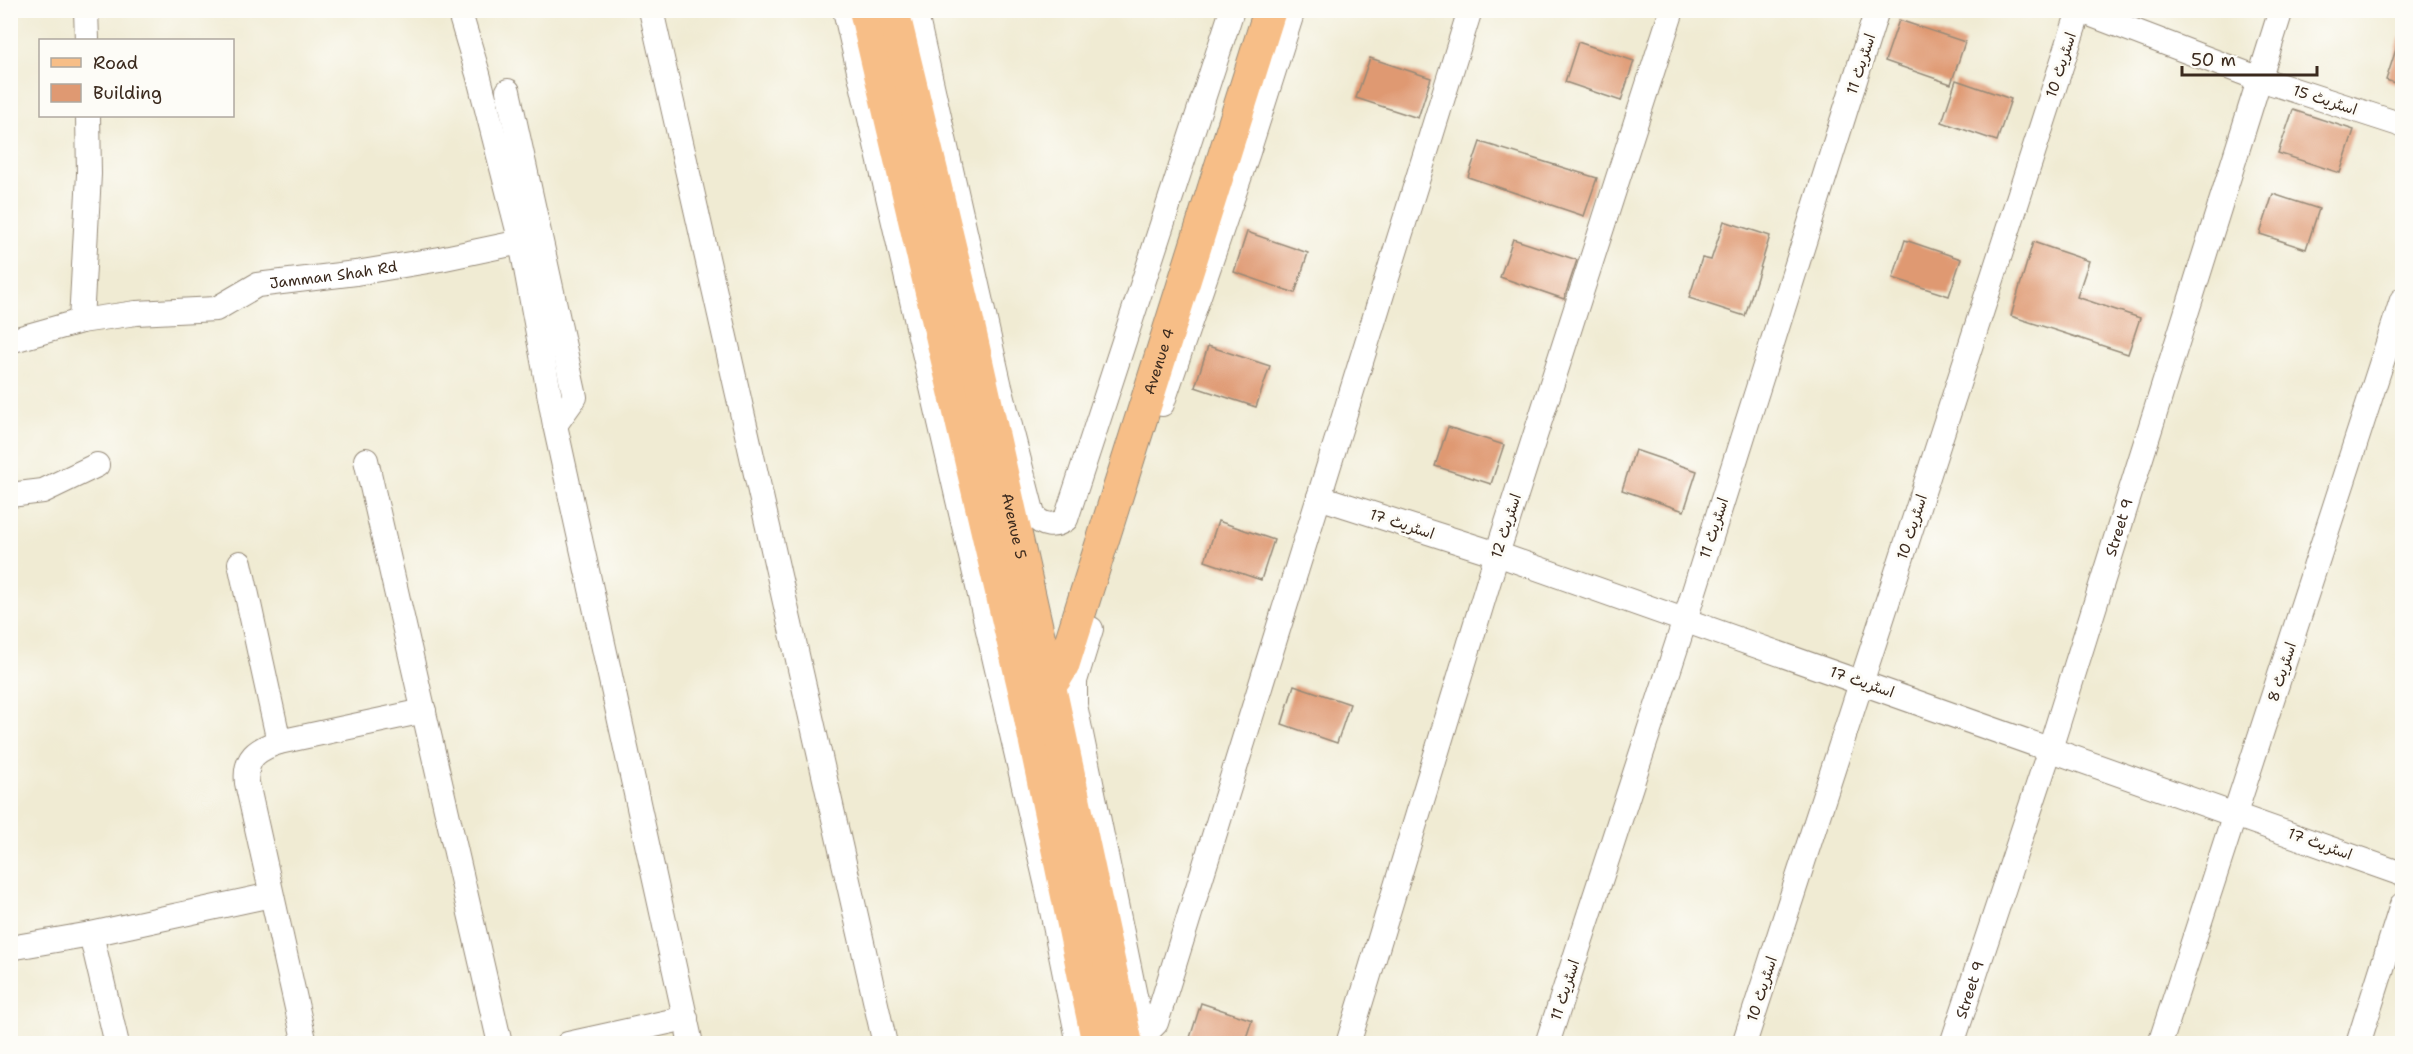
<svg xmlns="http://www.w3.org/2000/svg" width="2413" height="1054" font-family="'Shantell Sans','Playpen Sans Arabic',sans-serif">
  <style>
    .building { fill: #df9972 }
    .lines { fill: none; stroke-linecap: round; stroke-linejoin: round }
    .minor-casing { stroke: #968a78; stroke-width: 26 }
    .major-casing { stroke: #968a78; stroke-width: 34 }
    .minor { stroke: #fff; stroke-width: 24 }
    .major { stroke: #f7be87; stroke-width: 32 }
    .labels { text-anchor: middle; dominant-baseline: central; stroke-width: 6; stroke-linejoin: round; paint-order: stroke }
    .street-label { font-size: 15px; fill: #3b2a1e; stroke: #fdfcf7 }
  </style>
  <rect width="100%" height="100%" fill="#fdfcf7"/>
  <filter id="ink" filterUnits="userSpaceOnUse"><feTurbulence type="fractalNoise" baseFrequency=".0167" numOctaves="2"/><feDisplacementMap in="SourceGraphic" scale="12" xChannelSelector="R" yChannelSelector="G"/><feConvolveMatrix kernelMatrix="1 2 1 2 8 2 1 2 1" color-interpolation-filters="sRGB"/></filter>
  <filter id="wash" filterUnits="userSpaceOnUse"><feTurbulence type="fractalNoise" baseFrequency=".008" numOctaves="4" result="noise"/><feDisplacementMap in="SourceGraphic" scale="24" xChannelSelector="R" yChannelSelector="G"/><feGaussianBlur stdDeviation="1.35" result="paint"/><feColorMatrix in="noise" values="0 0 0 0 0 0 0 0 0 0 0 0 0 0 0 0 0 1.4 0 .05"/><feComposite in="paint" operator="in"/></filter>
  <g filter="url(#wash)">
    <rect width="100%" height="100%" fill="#f0ebd3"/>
    <g id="blocks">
      <!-- building -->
      <path class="building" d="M1899,20L1965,42L1951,84L1885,61Z
        M2400,37L2403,38V86L2386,80Z
        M1578,42L1634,61L1621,101L1565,82Z
        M1370,58L1431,78L1418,118L1356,98Z
        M1956,80L2011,99L1997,141L1942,122Z
        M2293,110L2354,130L2340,173L2278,153Z
        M1480,142L1597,178L1584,216L1468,177Z
        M2273,194L2319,209L2306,249L2260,234Z
        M1724,221L1770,236L1745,316L1689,298L1702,258L1711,260Z
        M1247,232L1308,253L1295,293L1234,272Z
        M1513,239L1577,260L1564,299L1500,277Z
        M1905,240L1961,259L1949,296L1893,278Z
        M2033,242L2089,261L2077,297L2140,318L2128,354L2011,316Z
        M1208,346L1270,366L1256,407L1195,387Z
        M1448,427L1504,445L1491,484L1435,466Z
        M1635,450L1697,471L1684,511L1622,490Z
        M1218,521L1274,540L1261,580L1205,561Z
        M1294,685L1350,704L1337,743L1282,724Z
        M1201,1003L1252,1020L1244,1044H1188Z"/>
    </g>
  </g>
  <g filter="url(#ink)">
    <use href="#blocks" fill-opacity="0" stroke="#968a78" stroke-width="1.5"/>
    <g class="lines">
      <defs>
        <g id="minor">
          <path d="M86,10L87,40"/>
          <path d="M459,10L478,74L521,242L555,425L691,1044"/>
          <path d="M651,10L885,1044"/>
          <path d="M845,10L1047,886L1079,1044"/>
          <path d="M915,10L1000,387L1033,515C1042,526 1054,528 1066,519L1232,10"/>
          <path d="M2079,10L2260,79L2402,125"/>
          <path d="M508,91L575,397L555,425"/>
          <path d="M81,321L89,174L88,116"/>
          <path id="s1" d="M10,341L81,321L136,313L216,309L257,285L356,273L440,259L521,242"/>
          <path d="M1162,404L1248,152L1293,10"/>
          <path d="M366,460L500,1044"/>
          <path d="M10,495L43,491L97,465"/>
          <path d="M1319,497L1497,554L2402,874"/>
          <path d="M240,563L279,742"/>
          <path d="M1091,629L1075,681V705L1142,1030"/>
          <path d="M91,934L117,1044"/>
          <path d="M10,948L91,934L271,895"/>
          <path d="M305,1044L247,783C244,758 257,749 279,742L424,711"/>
          <path d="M568,1044L686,1018"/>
          <path d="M1146,1044L1142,1030L1151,1028L1156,1023L1470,10"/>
          <path d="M1348,1044L1497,554L1672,10"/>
          <path d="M1547,1044L1685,620L1877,10"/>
          <path d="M1744,1044L2079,11"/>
          <path id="s2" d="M1952,1044L2050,749L2281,10"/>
          <path d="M2160,1044L2402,300"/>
          <path d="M2358,1044L2402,905"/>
        </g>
        <g id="major">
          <path d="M865,10L1024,690L1098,1044"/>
          <path id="s3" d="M893,10L965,308L1049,682L1127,1044"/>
          <path id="s4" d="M1037,686L1055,679L1063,666L1270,10"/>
        </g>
      </defs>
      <!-- minor casing -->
      <use href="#minor" class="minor-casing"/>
      <!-- major casing -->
      <use href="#major" class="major-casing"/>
      <!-- minor -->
      <use href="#minor" class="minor"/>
      <!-- major -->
      <use href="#major" class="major"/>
    </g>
  </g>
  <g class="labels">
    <!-- street labels -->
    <g class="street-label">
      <text transform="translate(1861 64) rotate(-72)">اسٹریٹ 11</text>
      <text transform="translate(2061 65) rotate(-72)">اسٹریٹ 10</text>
      <text transform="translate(2325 100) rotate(18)">اسٹریٹ 15</text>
      <text stroke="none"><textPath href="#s1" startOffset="334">Jamman Shah Rd</textPath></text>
      <text stroke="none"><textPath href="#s4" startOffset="354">Avenue 4</textPath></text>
      <text transform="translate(1402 524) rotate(18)">اسٹریٹ 17</text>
      <text stroke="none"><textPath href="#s3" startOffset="530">Avenue 5</textPath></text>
      <text transform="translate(1506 526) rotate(-72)">اسٹریٹ 12</text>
      <text transform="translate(1912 527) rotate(-72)">اسٹریٹ 10</text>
      <text transform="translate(1714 528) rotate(-72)">اسٹریٹ 11</text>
      <text stroke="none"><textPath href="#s2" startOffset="543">Street 9</textPath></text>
      <text transform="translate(2282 672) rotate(-72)">اسٹریٹ 8</text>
      <text transform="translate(1862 682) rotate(19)">اسٹریٹ 17</text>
      <text transform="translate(2320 844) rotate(20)">اسٹریٹ 17</text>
      <text transform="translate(1762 989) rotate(-72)">اسٹریٹ 10</text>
      <text transform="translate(1565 990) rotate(-72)">اسٹریٹ 11</text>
      <text stroke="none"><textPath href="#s2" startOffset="57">Street 9</textPath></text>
    </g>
  </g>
  <!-- margin -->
  <rect width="2413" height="1054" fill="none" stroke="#fdfcf7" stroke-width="36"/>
  <!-- legend -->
  <rect x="39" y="39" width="195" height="78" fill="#fdfcf7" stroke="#afa8a0" stroke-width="1.5"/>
  <rect x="51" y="58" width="30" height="9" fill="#f7be87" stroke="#afa8a0" stroke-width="1.5"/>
  <text x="93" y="69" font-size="18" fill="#3b2a1e">Road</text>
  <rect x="51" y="84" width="30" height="18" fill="#df9972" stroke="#afa8a0" stroke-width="1.5"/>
  <text x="93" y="99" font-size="18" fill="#3b2a1e">Building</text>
  <!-- scale -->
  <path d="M2182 66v9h135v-9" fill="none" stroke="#3b2a1e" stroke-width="3"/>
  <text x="2191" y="66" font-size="18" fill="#3b2a1e" stroke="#fdfcf7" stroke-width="4.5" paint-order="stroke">50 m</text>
</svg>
